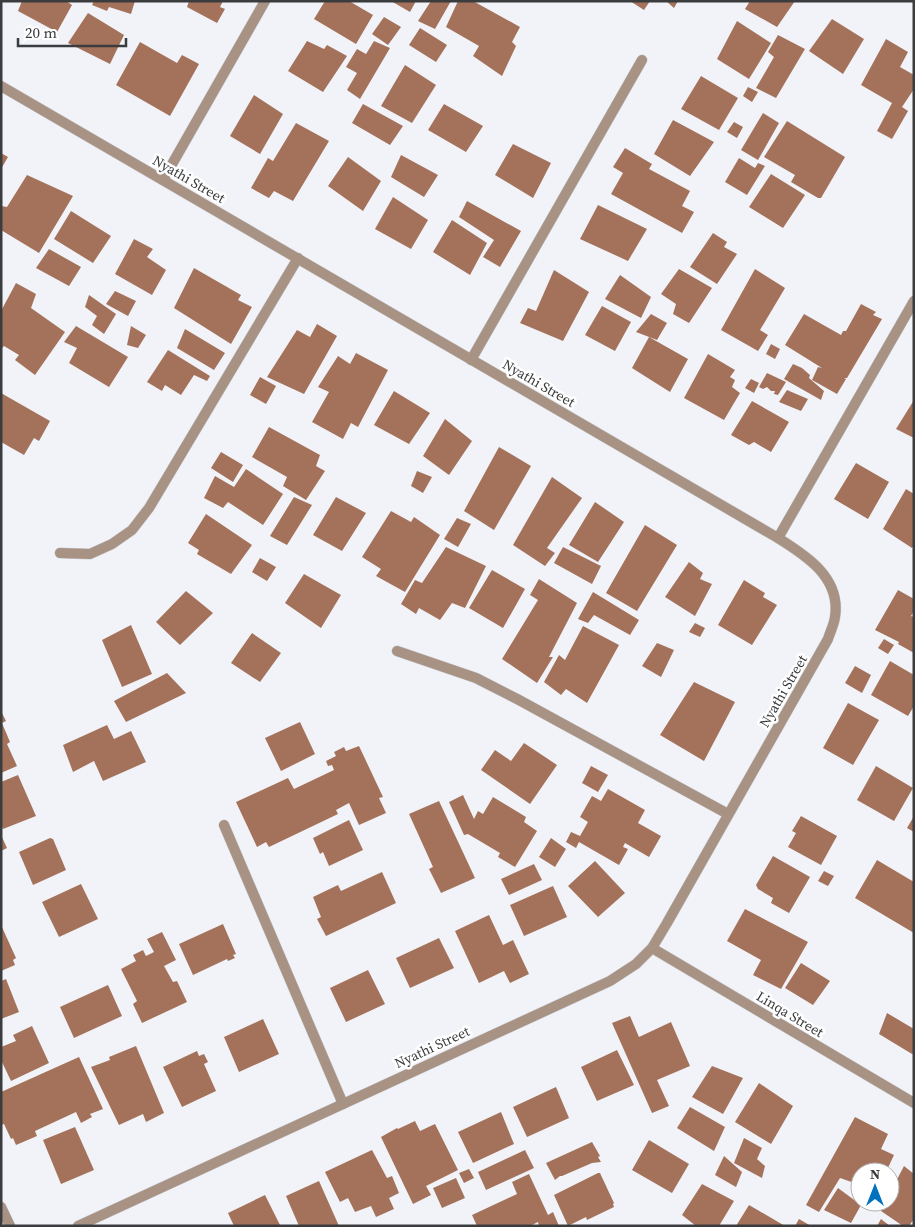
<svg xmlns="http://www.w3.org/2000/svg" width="915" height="1227" font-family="'Source Serif 4',serif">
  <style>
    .building { fill: #a4725b }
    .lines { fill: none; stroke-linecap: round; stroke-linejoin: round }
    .lane-casing { stroke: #cdced3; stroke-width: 11 }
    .street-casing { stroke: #cdced3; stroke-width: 11 }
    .lane { stroke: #a79283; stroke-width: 10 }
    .street { stroke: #a79283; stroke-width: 10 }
    .labels { text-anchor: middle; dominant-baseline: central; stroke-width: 5; stroke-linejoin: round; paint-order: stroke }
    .street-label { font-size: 14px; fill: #3b3c3e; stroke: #fff }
  </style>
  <rect width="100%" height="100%" fill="#f1f3f8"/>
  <!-- building -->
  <path class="building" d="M22,1H66L72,5L57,32L18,11Z
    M94,1H135L131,14L109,7L107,11L92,5Z
    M189,1H223L220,7L225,9L217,23L187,7Z
    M325,1H349L373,15L356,44L314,19Z
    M391,1H416L410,12Z
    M431,1H451L435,29L418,21Z
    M458,1H473L520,27L512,42L516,46L502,76L473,56L479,46L446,27Z
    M630,1H650L644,10Z
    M666,1H678L674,8Z
    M750,1H795L777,27L745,9Z
    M88,13L124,35L110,64L68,43Z
    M384,17L401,27L388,45L372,34Z
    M832,19L864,39L843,74L809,51Z
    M737,21L771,43L749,79L717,59Z
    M420,28L447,45L436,62L409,45Z
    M778,35L805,49L776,98L756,88L774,57L768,52Z
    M886,39L908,52L900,67L914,75V89L902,107L908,111L892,139L877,131L892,103L861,85Z
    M307,41L324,49L327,45L347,56L323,92L288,71Z
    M374,41L390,48L360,99L347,90L357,73L346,67L357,49L366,54Z
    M140,42L177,63L182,55L199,64L170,116L116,85Z
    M405,65L436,85L412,123L381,106Z
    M701,76L738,98L719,130L681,109Z
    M748,87L758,92L752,102L743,96Z
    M254,95L283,114L260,154L230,136Z
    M363,104L403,126L390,145L352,123Z
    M444,104L483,126L466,152L428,130Z
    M763,113L779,123L758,160L741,150Z
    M673,120L714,142L690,176L654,154Z
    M787,121L845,157L821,198H818L791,182L795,175L764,157Z
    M734,122L743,127L737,138L727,132Z
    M296,123L329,141L293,201L274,191L269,198L251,188L268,158L273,161Z
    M513,144L551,163L533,198L495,175Z
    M625,148L652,164L649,169L690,191L682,206L694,212L682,233L611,194L623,173L613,167Z
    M1,153L8,157L1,169Z
    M401,155L438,175L424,197L391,177Z
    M348,157L381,181L363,211L328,186Z
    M739,158L755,168L758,163L765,166L747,195L725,182Z
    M771,174L805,195L783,228L749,207Z
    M27,175L73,196L39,253L1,230V206L7,207Z
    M393,197L428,220L411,249L375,229Z
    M467,201L521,231L500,267L483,257L494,240L459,217Z
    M598,205L647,229L628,261L580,239Z
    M71,211L111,236L93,263L54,239Z
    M452,220L487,243L470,275L433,252Z
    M713,233L727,242L724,247L737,254L717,284L690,267Z
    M134,239L153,249L147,257L166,270L152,295L115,274Z
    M49,249L81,267L69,286L36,268Z
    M194,268L241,295L238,300L252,307L231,344L174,308Z
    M679,269L712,288L689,323L673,314L676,304L661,294Z
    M755,269L785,288L760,330L768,335L758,351L721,330Z
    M554,270L589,292L563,341L520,323L528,308L536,311Z
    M620,275L651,297L641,318L605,299Z
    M16,283L36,294L31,308L65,332L35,375L15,360L19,355L4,346L1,349V311Z
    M115,291L136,301L128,316L106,304Z
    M89,295L116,314L104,334L92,325L97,316L85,307Z
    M861,304L876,312L873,315L882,319L847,378H844L846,379L837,394L812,380L818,367L822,368L785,345L804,314L841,335L843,331H846Z
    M602,306L631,322L615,351L585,335Z
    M651,314L667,323L657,340L636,332Z
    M317,324L337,336L304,394L267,377L297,330L310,337Z
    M76,326L128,357L109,387L69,363L77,348L64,342Z
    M131,326L146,335L138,348L127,345Z
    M185,329L225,353L214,370L177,348Z
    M649,337L688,359L670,392L632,368Z
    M771,344L780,349L775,359L766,354Z
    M168,350L210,376L207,381L194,375L181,395L165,385L162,391L147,382Z
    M356,353L388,370L358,427L351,423L343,439L312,422L329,392L318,387L338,356L350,364Z
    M708,354L735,370L730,377L735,380L732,387L740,393L724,420L684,398Z
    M793,364L802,368L810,375L809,378L824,391L821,400L784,379Z
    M767,373L786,382L778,395L774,394L775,391H771L767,387L763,389L759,387Z
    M260,377L276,386L266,404L250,395Z
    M751,379L759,383L754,393L745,388Z
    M787,390L808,399L801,411L779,402Z
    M394,391L430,413L409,444L374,425Z
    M1,393L50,421L39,441L34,438L24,455L1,442Z
    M914,400V438L896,429Z
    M752,401L789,422L771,452L754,442L749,445L731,435Z
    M445,419L472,441L449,475L423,456Z
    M269,427L320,455L316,466L325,471L306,500L283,486L287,477L252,457Z
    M499,447L531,466L494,530L464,511Z
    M221,452L243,465L233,482L211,468Z
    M856,463L889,482L868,519L834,499Z
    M246,469L283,494L263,525L228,502L223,508L204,498L215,476L234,487Z
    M417,471L432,477L423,493L411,486Z
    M552,477L582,498L547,548L555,553L545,566L513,545Z
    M906,489L914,494V545L912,548L883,529Z
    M294,497L312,505L287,545L270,536Z
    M336,497L366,513L342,551L313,535Z
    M595,502L624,522L598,562L569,545Z
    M391,511L411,522L414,517L440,535L405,592L376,576L381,569L362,557Z
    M206,514L252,545L231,574L197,554L199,550L188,543Z
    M457,518L471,524L458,547L444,539Z
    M645,525L677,545L637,611L606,593Z
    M446,547L486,566L465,608L452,603L440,620L419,608L416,614L401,604L415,580L422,583Z
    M563,547L601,566L592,584L554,563Z
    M260,558L276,567L267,581L252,572Z
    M689,562L703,573L700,579L712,584L695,616L665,597Z
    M492,570L525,589L503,628L469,608Z
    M304,574L341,595L321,628L285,603Z
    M539,579L577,603L549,657H553L537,683L502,659L538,600L530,595Z
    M744,580L765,593L763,597L777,605L752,645L718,625Z
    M898,590L914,599V611L911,616L914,617V653L898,644L899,642L875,630Z
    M186,591L213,613L180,645L156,622Z
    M593,592L639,620L630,635L594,615L588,623L578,619Z
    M695,623L705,628L700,637L689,632Z
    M131,625L152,674L122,687L102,640Z
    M583,626L619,645L587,703L566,689L561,695L544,682L559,655L565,660Z
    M252,633L281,653L260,682L231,663Z
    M884,639L894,645L888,654L878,648Z
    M657,643L674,650L661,677L642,666Z
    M890,661L914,675V706L908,716L871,695Z
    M855,666L871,675L862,693L845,683Z
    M167,673L186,693L126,722L114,701Z
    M694,682L735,702L704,761L660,735Z
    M848,703L879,720L853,765L823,748Z
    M1,711L6,721L2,723L10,742L7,744L17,766L1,773Z
    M300,722L315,754L281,771L265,738Z
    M107,725L114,739L131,731L146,762L103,781L94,761L73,772L63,745Z
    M524,743L557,765L530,804L481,770L495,750L511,761Z
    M359,746L383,797L379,798L386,813L359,825L349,803L336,810L338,814L269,847L266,842L257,847L236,802L288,778L294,789L334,770L332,765L328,766L326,761L336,756L334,752L344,747L346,751Z
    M591,766L608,775L598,792L582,783Z
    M876,766L913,788L894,821L857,800Z
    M18,775L36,816L3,829L1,825V782Z
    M608,789L645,810L638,823L661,836L649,857L625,843L623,847L628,849L619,865L579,842L576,848L566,842L571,832L580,836L588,822L580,817L592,796L601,801Z
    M463,795L474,819L478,811L483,814L493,797L526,817L524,822L537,831L515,867L498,857L500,853L468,834L464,835L449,802Z
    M439,801L475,878L441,893L429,869L433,867L409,814Z
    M801,816L837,836L821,865L788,847L796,833L792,831Z
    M914,816V832L907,828Z
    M349,820L363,850L329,866L323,852L320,854L313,838Z
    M1,835L7,848L1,851Z
    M50,838L53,839L66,870L33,885L19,852Z
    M551,838L566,849L555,867L539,857Z
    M773,856L810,877L789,913L771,903L773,898L758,889L756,885Z
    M877,860L914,882V933L855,898Z
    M595,861L625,893L598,917L568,886Z
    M534,864L542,880L509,895L501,879Z
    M824,871L834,876L828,886L818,881Z
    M382,872L396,903L326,936L317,919L321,917L313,897L338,885L341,891Z
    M81,884L98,919L59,937L42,902Z
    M553,886L567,917L524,936L510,905Z
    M745,909L808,942L781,989L753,975L761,960L727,941Z
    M489,915L503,945L513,940L529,974L510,983L504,971L479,983L455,931Z
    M223,924L236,954L233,955L235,958L228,961L227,959L193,975L179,944Z
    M1,925L16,958L13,960L15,965L1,971Z
    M162,932L176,960L164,966L173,982L177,981L187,1002L142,1023L133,1004L137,1001L121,969L136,961L133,955L143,950L146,956L154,952L147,939Z
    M439,938L454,968L410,988L396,958Z
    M801,963L830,981L813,1005L785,988Z
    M368,970L385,1004L346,1022L330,988Z
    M6,979L19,1012L1,1019V981Z
    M108,985L122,1016L74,1038L60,1007Z
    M887,1013L914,1029V1053L912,1054L879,1034Z
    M630,1016L639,1037L671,1022L690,1066L657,1080L669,1106L652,1113L612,1023Z
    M263,1019L279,1054L239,1072L224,1037Z
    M32,1026L49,1063L11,1081L1,1060V1047L16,1041L13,1035Z
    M136,1046L164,1113L146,1122L143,1114L119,1125L91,1067L110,1060L109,1057Z
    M617,1050L634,1085L597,1101L581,1067Z
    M197,1051L199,1056L204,1054L208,1062L204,1064L216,1091L182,1107L163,1067Z
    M79,1057L103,1109L90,1114L92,1117L81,1123L76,1112L35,1131L37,1136L16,1145L13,1138L11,1139L4,1124L1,1125V1092Z
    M712,1066L743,1078L723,1114L692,1097Z
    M759,1083L793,1106L771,1144L735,1122Z
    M556,1087L569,1118L527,1137L513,1107Z
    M690,1107L725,1127L714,1151L677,1128Z
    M501,1112L514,1144L473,1163L458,1132Z
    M855,1117L888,1134L881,1149L894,1155L886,1172H860V1185L840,1178L819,1212L806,1205Z
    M415,1121L420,1131L435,1124L458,1170L426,1186L431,1195L413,1204L381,1137L397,1128L398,1129Z
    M75,1127L94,1170L61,1184L43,1140Z
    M744,1138L762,1148L757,1159L765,1166L762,1178L734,1163Z
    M649,1140L689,1164L672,1193L632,1170Z
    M592,1142L600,1156L598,1157L601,1162L592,1163L562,1176H560L555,1180L546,1163Z
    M372,1150L387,1178L392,1176L399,1193L389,1198L394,1209L376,1217L371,1206L355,1212L348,1198L340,1202L325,1172Z
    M525,1150L534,1168L486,1190L478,1172Z
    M724,1156L742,1172L736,1187L715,1175Z
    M904,1166L914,1174V1219L909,1226H903L881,1211L885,1202H890V1193Z
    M469,1169L474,1178L464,1183L459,1173Z
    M598,1173H600L614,1203L613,1204L614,1207L587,1220L586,1217L568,1226L554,1195Z
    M529,1174L548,1215L553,1212L559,1226H539L538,1222L530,1226H477L472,1215L517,1194L512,1182Z
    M456,1178L465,1198L442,1208L433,1188Z
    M319,1181L339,1226H299L286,1196Z
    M702,1184L734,1201L719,1226H696L682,1215Z
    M838,1188L861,1205L851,1223L824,1210Z
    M265,1195L280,1225L234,1226L228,1213Z
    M749,1205L785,1226H736Z
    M799,1219L811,1226H795Z
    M881,1219L890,1226H877Z"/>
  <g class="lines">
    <defs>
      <path id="lane" d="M163,180L265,1
        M471,360L642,60
        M778,538L914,301
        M60,553L90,554L112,544L132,530L149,508L298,258
        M397,651L476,678L519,700L728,814
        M224,825L343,1104"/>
      <path id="street" d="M1,86L778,538C807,556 841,578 835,617C834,625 830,632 828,639L667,923L652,948L636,964L610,981L78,1226
        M652,948L914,1103
        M1,1207L10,1226"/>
    </defs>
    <!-- lane casing -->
    <use href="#lane" class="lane-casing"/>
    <!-- street casing -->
    <use href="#street" class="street-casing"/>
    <!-- lane -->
    <use href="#lane" class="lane"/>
    <!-- street -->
    <use href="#street" class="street"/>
  </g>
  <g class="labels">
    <!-- street labels -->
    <g class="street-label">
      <text transform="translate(189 179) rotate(30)">Nyathi Street</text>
      <text transform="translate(539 383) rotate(30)">Nyathi Street</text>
      <text transform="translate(783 691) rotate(-60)">Nyathi Street</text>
      <text transform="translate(790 1014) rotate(31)">Linqa Street</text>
      <text transform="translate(432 1047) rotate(-25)">Nyathi Street</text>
    </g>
  </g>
  <!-- border -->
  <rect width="915" height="1227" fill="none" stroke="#3b3c3e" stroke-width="5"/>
  <!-- north arrow -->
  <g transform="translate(875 1187)"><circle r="24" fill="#ffffff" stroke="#b1b1b2"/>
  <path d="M0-4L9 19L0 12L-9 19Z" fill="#0172bd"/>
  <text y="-8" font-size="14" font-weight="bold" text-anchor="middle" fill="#3b3c3e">N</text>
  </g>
  <!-- scale -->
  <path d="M18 38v8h108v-8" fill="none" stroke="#3b3c3e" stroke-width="2.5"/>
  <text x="25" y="38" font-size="15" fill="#3b3c3e" stroke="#ffffff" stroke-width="4" paint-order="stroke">20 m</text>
</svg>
